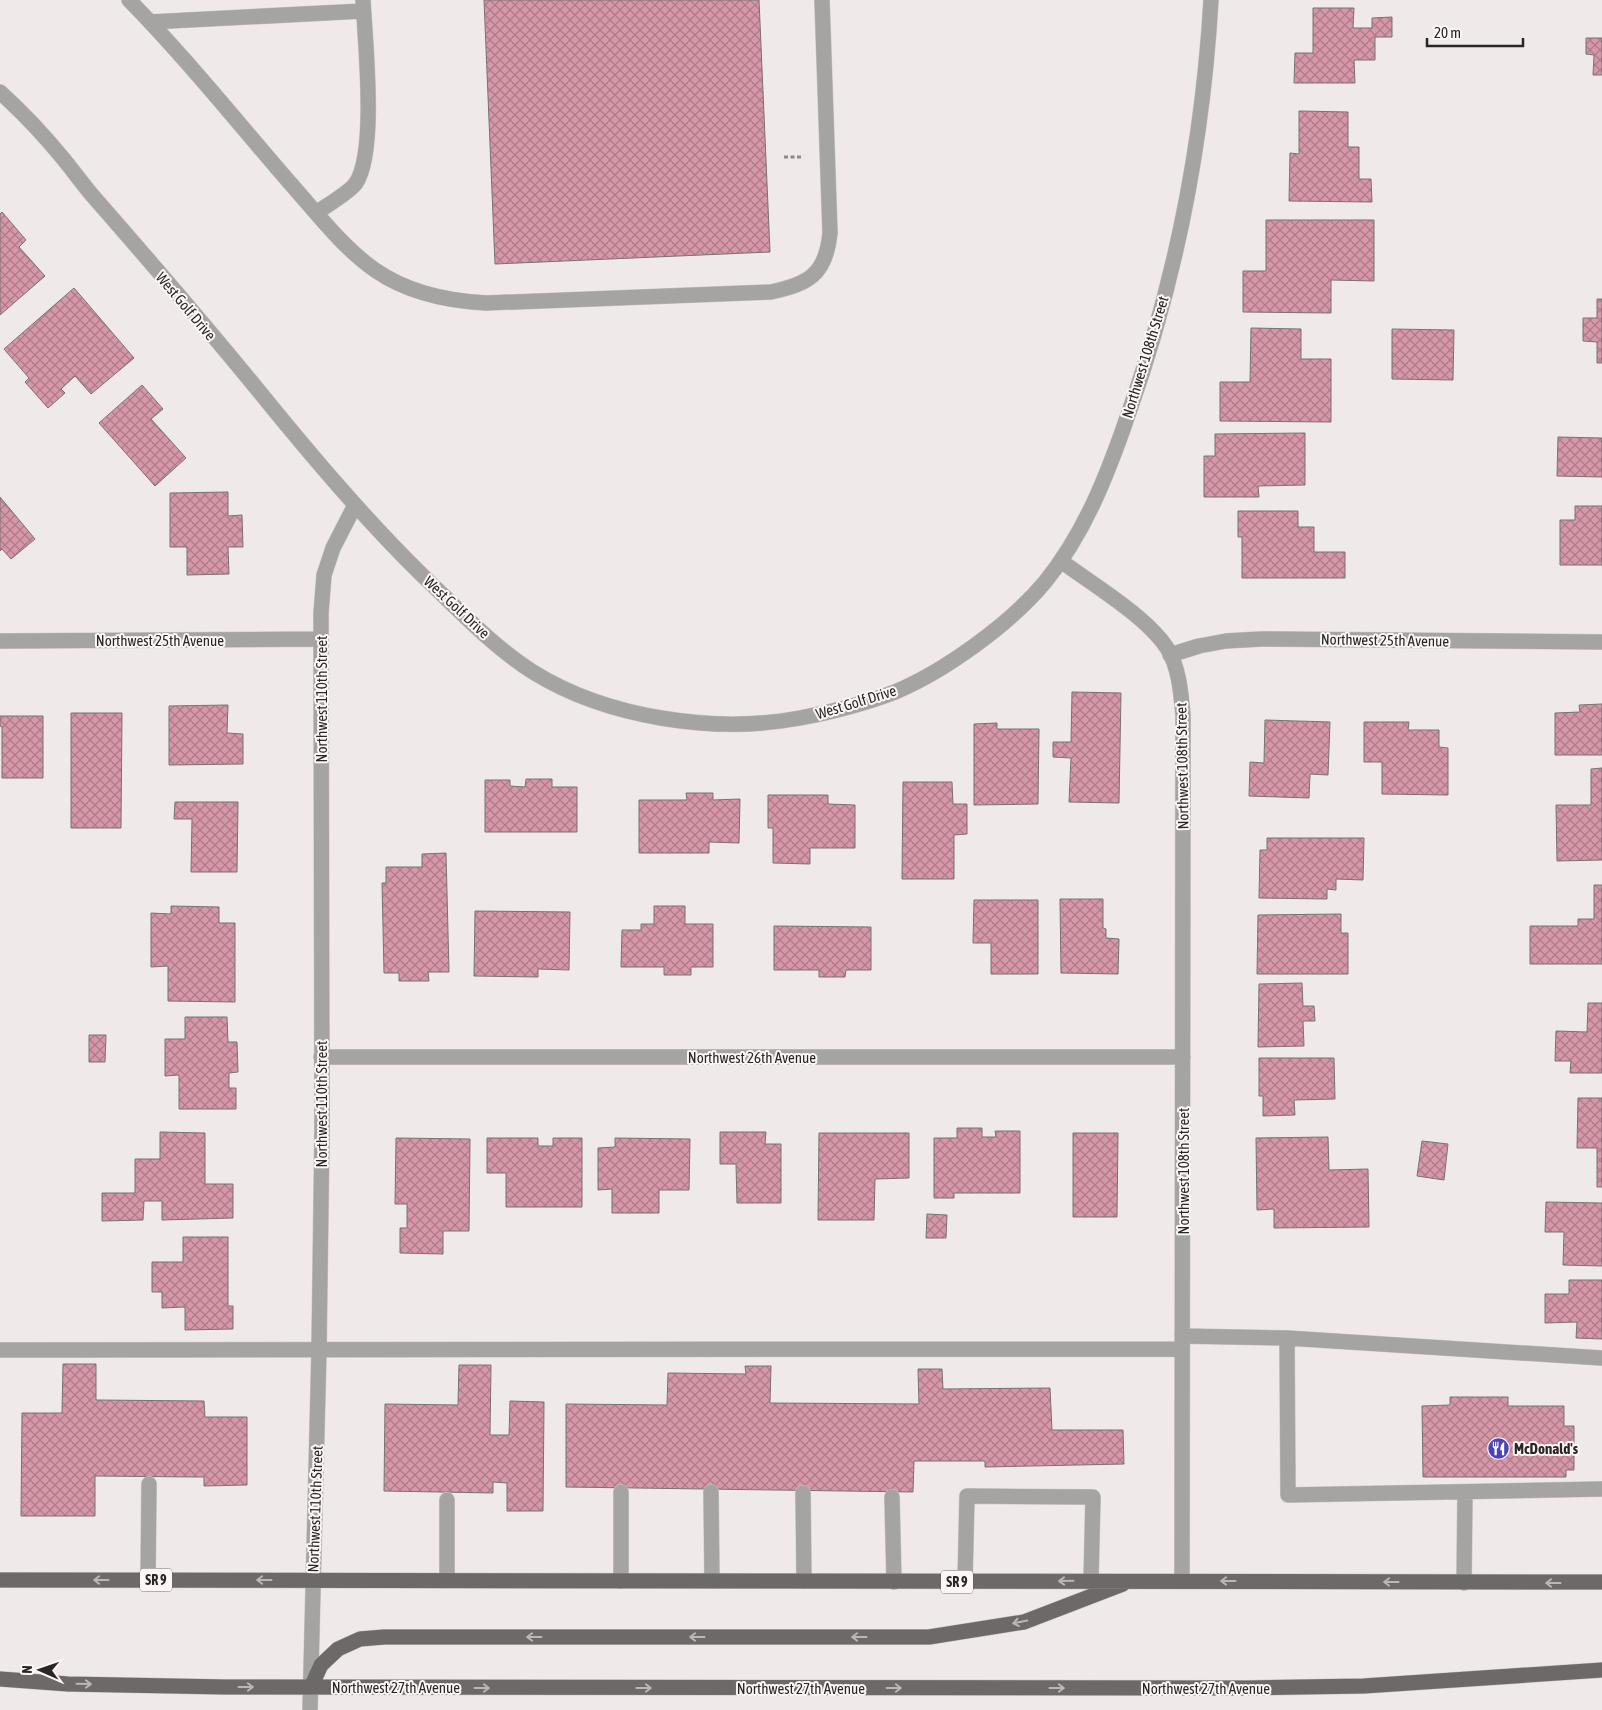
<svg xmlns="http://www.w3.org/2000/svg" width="1602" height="1710" font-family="'Asap Condensed',sans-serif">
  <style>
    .building { fill: url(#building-cross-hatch); stroke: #777374 }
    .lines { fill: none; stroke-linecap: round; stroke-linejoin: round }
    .minor-casing { stroke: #cbc6c6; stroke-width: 16 }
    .major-casing { stroke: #cbc6c6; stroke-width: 16 }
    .path { stroke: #8e8a8a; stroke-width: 3; stroke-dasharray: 4 2.5; stroke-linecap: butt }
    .minor { stroke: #a6a4a3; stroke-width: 15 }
    .major { stroke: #6d6968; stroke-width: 15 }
    .oneway { stroke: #bcb7b6 }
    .labels { text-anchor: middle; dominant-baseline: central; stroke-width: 4; stroke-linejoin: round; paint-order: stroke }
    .shield { fill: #fcf7f6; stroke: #686564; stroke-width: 1 }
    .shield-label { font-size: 14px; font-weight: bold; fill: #282626 }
    .street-label { font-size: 15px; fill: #282626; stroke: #fcf7f6 }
    .poi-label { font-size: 15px; font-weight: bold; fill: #282626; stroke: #fcf7f6; text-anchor: start }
  </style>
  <defs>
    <pattern id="building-cross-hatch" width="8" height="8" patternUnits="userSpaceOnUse" patternTransform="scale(1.25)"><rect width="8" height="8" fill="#d697a8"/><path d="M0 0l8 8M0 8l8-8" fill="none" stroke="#ae7b89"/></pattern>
  </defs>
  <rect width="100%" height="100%" fill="#efe9e9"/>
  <!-- building -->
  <path class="building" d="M484,0H759L770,252L495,264Z
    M1313,8H1354L1353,28H1372V18L1392,17V37H1375V60H1354L1355,83H1294L1295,53H1313Z
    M1586,38H1602V75H1593L1594,55L1586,54Z
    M1299,111L1348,112V147H1359V179H1371L1372,202L1289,201L1290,153L1299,154Z
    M2,212L26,240L19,247L45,276L0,315V214Z
    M1266,220H1374V281L1331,280V313L1243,312V271H1266Z
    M74,288L134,358L91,394L75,376L61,389L65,393L48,408L25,382L29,378L4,349Z
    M1597,299H1602V363H1597V342L1583,341V318H1597Z
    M1251,328L1301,329V359H1331V422L1220,421V382H1250Z
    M1392,329L1454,330L1453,380L1392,379Z
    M142,385L163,409L151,419L186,458L155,486L99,423Z
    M1305,433V485L1258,486L1259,497H1204V456H1215V434Z
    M1558,437L1602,438V477L1557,476Z
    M228,492V516L242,515L243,547H228L229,574L187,575V547H170V493Z
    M0,497L35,539L11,559L2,549L0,551Z
    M1575,506H1602V565H1560V520H1575Z
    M1238,511H1298V527H1314V552H1345V578H1242V537H1238Z
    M1072,692L1121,693L1119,803L1069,802L1071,758L1053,757V742H1071Z
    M1602,704V755H1555V713L1580,712L1579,705Z
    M228,705L227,733L243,734V764L169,765V706Z
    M71,713H122L121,828H71Z
    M0,716H43V778H2V727L0,726Z
    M1265,720L1330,722L1328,775L1310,774L1309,798L1249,796L1250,762L1264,763Z
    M1364,722H1409L1408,730H1439V747L1448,748V795L1382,794V762H1364Z
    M997,723V729H1039L1038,804L974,805V724Z
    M1602,768V860L1557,861L1556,805H1591V769Z
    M526,779H552V787H577V832H485V780H510V786L525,787Z
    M903,782H952L953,804H967V834L954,835V879H902Z
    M686,793H713V800L740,799L739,843L709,842V853H639V800H687Z
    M768,795H828V804L855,805V848H810V864L773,863V828H768Z
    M175,802H238L237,872H191L192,819H174Z
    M1267,838H1364L1363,880L1336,879V890L1327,889V899L1259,898L1260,850H1267Z
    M446,853L449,972H428L429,981H399V973H384L382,883H386V867H422V854Z
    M1594,885H1602V964H1530V926H1578V919H1594Z
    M1060,899H1103V928L1106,929V938L1119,939L1118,974L1061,973Z
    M974,900H1038V974H991V943H973Z
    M171,906L219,907V923H235V1002L168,1001V966L151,967V913L171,914Z
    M654,906H685V924H713V967H691V975H664V967H621L622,930H641V924H654Z
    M475,911L570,912L569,970L538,969V977L474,976Z
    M1341,914V933H1348V974H1257L1258,915Z
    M774,926L871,927V970H846L845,977H819V970H774Z
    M1302,983L1303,1006H1314L1315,1021H1303L1304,1046L1258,1047L1259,984Z
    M1588,1003H1602V1073H1570L1571,1061H1555L1556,1031L1587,1032Z
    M185,1017H227L228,1042H237L238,1072L229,1073V1088H236V1109H179V1075L165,1076V1039H185Z
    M89,1035H106L105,1062H89Z
    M1259,1058H1334L1335,1099L1294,1100L1295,1115L1263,1116V1096H1259Z
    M1578,1098H1602V1187H1597V1148H1577Z
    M957,1128H982V1137H996L995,1131H1020V1193H954V1198H934V1138H957Z
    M160,1132L205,1133V1184H233V1218L162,1220V1201H144L143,1220L102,1221V1193H135V1159H160Z
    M720,1132H766L765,1144H781V1203H737L736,1164H720Z
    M819,1133H909V1178L875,1179L874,1220H818Z
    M1073,1133H1118L1117,1217H1073Z
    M1328,1137L1329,1170L1368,1169L1369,1227L1274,1228V1209L1257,1210L1256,1138Z
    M396,1138L470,1139L469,1231H443V1254L400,1253V1228H407V1204H395Z
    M487,1138H538V1146H553V1138H582V1207H506V1173H487Z
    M615,1138L690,1139L689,1190H659V1213H612V1189L598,1190V1148L615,1147Z
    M1422,1141L1448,1144L1444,1180L1417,1176Z
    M1546,1202L1602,1203V1266L1563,1265L1564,1232H1545Z
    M927,1214L947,1215L946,1238H926Z
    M183,1237H228V1306H233V1329L185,1330V1307L162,1308V1292H152V1262H183Z
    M1569,1280H1602V1339L1576,1338L1577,1322L1545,1323V1294H1569Z
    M63,1364H96V1400L204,1401L205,1417H247V1485L204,1486V1477H197L95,1476V1516H21L22,1413H62Z
    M459,1365H491L490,1435H509L510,1401L544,1402L543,1511H507V1483L493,1482V1493L384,1491L385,1404L458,1405Z
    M745,1366H771L770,1403L919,1404L918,1369H942L943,1389L1050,1388L1052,1430H1123L1124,1464L985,1467V1461H914L913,1492L566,1487V1404L667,1405L668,1373L746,1374Z
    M1450,1397H1508V1406H1564V1426H1574V1470H1566V1477H1423L1422,1406L1450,1405Z"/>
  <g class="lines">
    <defs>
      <path id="minor" d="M129,0C186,58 237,122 290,183C316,212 342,247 375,270C408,293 447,301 486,303L771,292C808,284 826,275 830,233L822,0
        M150,22L363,11
        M0,92C22,112 42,133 61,156C72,169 81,182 92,195C148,259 204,324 258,390C310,454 363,517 422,575C457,608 492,646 533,672C607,718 715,734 800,718C832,712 864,704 895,692C945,671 1010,624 1045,582C1085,533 1108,473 1128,415C1175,283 1203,140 1211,0
        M316,213C327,205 349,193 356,183C377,151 365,41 363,0
        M1061,561C1092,584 1146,616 1167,648C1179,667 1181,693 1183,715L1182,1581
        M0,641L321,639
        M1170,655L1199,646L1226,641L1261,639L1602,642
        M321,1057H1183
        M1182,1336L1287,1338L1288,1495L1602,1489
        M1287,1338L1602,1358
        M0,1350L1182,1349
        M621,1492V1581
        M711,1492L712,1581
        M803,1493L804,1581
        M892,1497L894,1582
        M447,1500V1580
        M148,1580L149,1484
        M965,1582L967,1496L1093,1497L1091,1580
        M1464,1583L1465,1493
        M310,1710L319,1350L322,1130L321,613L324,575L333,548L355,505"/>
      <path id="major" d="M0,1580L1602,1582
        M0,1679L68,1684L225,1687L1248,1688L1364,1686L1602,1670
        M311,1687L321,1665L338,1649L360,1639L384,1637H929L1024,1622L1123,1584"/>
    </defs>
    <!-- minor casing -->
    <use href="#minor" class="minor-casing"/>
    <!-- major casing -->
    <use href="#major" class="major-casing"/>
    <!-- path -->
    <path class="path" d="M784,157H803"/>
    <!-- minor -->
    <use href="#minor" class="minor"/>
    <!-- major -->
    <use href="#major" class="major"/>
  </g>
  <!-- one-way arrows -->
  <defs><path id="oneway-shaft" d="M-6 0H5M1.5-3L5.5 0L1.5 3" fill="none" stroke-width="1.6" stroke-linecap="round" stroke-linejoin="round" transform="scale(1.25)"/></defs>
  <g class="oneway">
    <use href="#oneway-shaft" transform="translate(101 1580) rotate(180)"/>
    <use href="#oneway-shaft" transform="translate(264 1580) rotate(-180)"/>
    <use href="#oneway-shaft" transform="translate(1066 1581) rotate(179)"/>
    <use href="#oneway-shaft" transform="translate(1228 1581) rotate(-180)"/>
    <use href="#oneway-shaft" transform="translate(1391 1582) rotate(-180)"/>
    <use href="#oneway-shaft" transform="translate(1553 1583) rotate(180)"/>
    <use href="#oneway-shaft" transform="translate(1020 1622) rotate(168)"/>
    <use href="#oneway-shaft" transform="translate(534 1637) rotate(180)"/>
    <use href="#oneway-shaft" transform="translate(697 1637) rotate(180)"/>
    <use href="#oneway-shaft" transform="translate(859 1637) rotate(180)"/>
    <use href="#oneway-shaft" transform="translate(84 1684) rotate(1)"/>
    <use href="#oneway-shaft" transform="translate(246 1687)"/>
    <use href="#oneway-shaft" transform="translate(482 1688)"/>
    <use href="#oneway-shaft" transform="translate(644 1688)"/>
    <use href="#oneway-shaft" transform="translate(894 1688)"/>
    <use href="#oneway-shaft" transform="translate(1057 1688)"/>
  </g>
  <!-- icons -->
  <defs>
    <symbol id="restaurant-disc" viewBox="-11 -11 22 22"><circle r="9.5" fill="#4d42b9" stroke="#fcf7f6"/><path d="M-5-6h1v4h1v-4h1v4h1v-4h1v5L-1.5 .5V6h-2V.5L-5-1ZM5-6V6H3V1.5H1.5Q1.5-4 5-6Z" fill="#fff"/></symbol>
  </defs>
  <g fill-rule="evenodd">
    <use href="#restaurant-disc" x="1486" y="1436" width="25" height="25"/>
  </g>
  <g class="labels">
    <!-- shield labels -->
    <g class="shield">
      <rect x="140" y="1568.5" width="32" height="23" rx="4"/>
      <rect x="941" y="1570.5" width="32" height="23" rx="4"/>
    </g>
    <g class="shield-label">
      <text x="156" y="1580">SR 9</text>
      <text x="957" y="1582">SR 9</text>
    </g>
    <!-- street labels -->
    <g class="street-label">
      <text transform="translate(186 306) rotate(50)">West Golf Drive</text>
      <text transform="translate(1145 357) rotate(-73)">Northwest 108th Street</text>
      <text transform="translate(457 607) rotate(43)">West Golf Drive</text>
      <text x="160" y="640">Northwest 25th Avenue</text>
      <text transform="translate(1385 640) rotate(1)">Northwest 25th Avenue</text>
      <text transform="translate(321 699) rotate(-90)">Northwest 110th Street</text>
      <text transform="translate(856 702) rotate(-17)">West Golf Drive</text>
      <text transform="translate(1182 766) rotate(-91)">Northwest 108th Street</text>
      <text x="752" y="1057">Northwest 26th Avenue</text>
      <text transform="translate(321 1104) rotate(-90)">Northwest 110th Street</text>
      <text transform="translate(1183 1171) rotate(-90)">Northwest 108th Street</text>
      <text transform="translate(315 1509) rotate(-88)">Northwest 110th Street</text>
      <text x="396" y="1687">Northwest 27th Avenue</text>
      <text x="801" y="1688">Northwest 27th Avenue</text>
      <text x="1206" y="1688">Northwest 27th Avenue</text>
    </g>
    <!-- poi labels -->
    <g class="poi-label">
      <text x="1514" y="1448">McDonald's</text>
    </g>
  </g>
  <!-- north arrow -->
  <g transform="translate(40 1670) rotate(272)" stroke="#fcf7f6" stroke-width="4" paint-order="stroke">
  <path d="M0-4L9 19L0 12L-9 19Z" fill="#282626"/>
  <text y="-8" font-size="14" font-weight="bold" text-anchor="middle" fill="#282626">N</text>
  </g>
  <!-- scale -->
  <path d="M1427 38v8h96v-8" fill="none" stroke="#282626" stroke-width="2.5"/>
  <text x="1434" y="38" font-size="15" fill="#282626" stroke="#fcf7f6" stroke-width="4" paint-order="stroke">20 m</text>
</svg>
